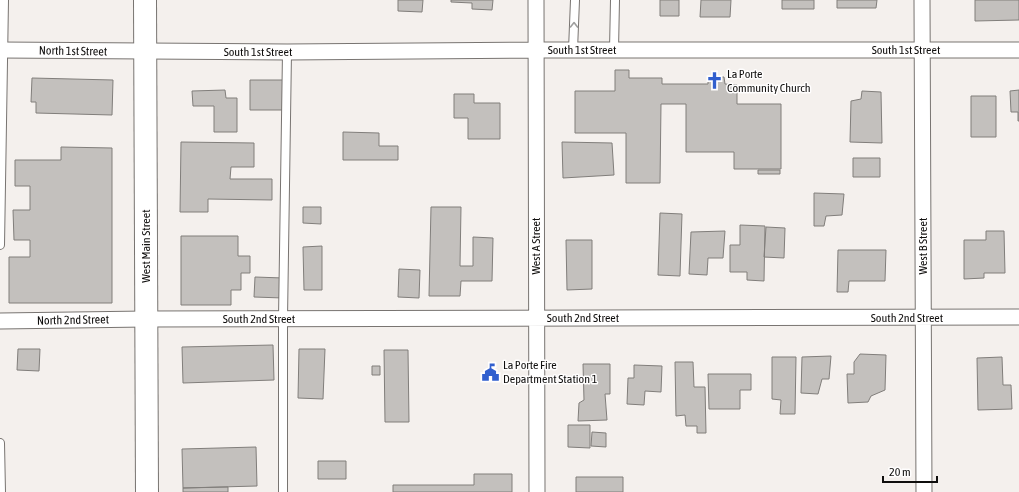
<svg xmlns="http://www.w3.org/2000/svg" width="1019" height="492" font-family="'Asap Condensed',sans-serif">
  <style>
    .building { fill: #c3c0bd; stroke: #817e7b }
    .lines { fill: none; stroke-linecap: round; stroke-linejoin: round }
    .lane-casing { stroke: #787471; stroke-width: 10 }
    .street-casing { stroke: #787471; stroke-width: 17 }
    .secondary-casing { stroke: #787471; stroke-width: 24 }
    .lane { stroke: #fff; stroke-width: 8 }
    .street { stroke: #fff; stroke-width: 15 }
    .secondary { stroke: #fff; stroke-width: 22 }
    .oneway { stroke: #9f9f9e }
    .labels { text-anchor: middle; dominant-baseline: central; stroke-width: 3; stroke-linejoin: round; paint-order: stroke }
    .street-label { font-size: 12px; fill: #0f0e0d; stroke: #fffefe }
    .poi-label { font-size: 12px; fill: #0f0e0d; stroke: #fffefe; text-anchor: start }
  </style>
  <rect width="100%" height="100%" fill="#f4f0ed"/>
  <!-- building -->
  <path class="building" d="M398,0H423L422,12L398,11Z
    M451,0H493L492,10L472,9V3L451,2Z
    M660,0H679V16H660Z
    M701,0H731L730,17H700Z
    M782,0H814V9H782Z
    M837,0H877L876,8H837Z
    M975,0H1019V20L975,21Z
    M615,70H629V78H662V84H708V77H724L725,84L737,85V104H781V169H734V152H686V104H661L660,183H626V133H575V91H615Z
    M32,78L113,80L112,115L36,113V102H31Z
    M250,80H284V110H250Z
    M225,90L226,98H237V132H214V106H193L192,91Z
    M1019,90V121H1018V112H1011L1010,91Z
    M862,91L881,92L882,143L850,142L851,101L861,99Z
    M454,94H474V103H500V139H468V118H454Z
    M971,96H996V137H971Z
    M343,132L379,133V146H398V160H343Z
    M181,142L254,143V167H231L230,179H272V200L208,199V212H180Z
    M562,142L612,143L614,175L563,178Z
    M61,147L112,148V303H9V257H30V240H14L13,210H30V186H15V160H61Z
    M853,158H880V177H853Z
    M758,170H780V174H758Z
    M814,193L844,194L842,215L826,216L824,226H814Z
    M303,207H321V224L303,223Z
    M431,207H461L460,266H473V237L493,238L492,281H461L460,296H429Z
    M660,213L682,214L680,276L658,275Z
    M740,225L765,226L764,281L747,280V272H730V245H740Z
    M766,227L785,228L784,258L764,257Z
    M725,231L723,258H708L707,275L689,274L691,232Z
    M986,231H1004L1005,273H984V278L964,279V240H986Z
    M181,236H238V256H250V273H241V290H231V305H181Z
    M566,240H592V289L567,290Z
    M322,246V290H304L303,247Z
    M838,250H886L885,281H849L848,292H837Z
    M399,269L420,270L419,298L398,297Z
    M255,277L283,278V298L254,297Z
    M273,345L274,380L183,383L182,347Z
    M18,349H40L39,371L17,370Z
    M299,349H325L323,399L298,398Z
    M384,350H408L409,422H385Z
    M860,354L886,355L885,390L871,396L868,402L848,403L847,374H854V362Z
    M831,356L829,379H822L818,394L801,393L802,357Z
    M772,357H796L795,414H780L781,400L772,399Z
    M1002,357L1003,385H1011L1012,409L978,410L977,358Z
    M675,362H693L694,387H705L706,433H697V426H686L685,415L676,416Z
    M583,364H610V394H605L607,420L578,421L579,403L584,400Z
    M634,365L662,366L661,392L645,391L644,405L627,404L628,378H634Z
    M372,366H380V375H372Z
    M708,374H751V390H740V409H709Z
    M568,425H590V448L568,447Z
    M592,432L606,433V447L591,446Z
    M256,447L257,486L183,488L182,449Z
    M318,461H346V479H318Z
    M474,474H512V492H393V485H474Z
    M576,477H623V492H576Z
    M228,487V492H183V488Z"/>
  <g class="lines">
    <defs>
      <path id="lane" d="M573,50L575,0
        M614,50L615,0
        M0,245L4,0
        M0,443L1,492
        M283,492V319L287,52"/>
      <path id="street" d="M536,0L537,492
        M922,0L924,492
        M0,50L287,52L536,50H1019
        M0,321L146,319L1019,317"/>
      <path id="secondary" d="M145,0L147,492"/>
    </defs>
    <!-- lane casing -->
    <use href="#lane" class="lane-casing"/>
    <!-- street casing -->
    <use href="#street" class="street-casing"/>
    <!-- secondary casing -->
    <use href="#secondary" class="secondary-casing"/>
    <!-- lane -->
    <use href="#lane" class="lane"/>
    <!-- street -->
    <use href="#street" class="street"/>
    <!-- secondary -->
    <use href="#secondary" class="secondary"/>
  </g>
  <!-- one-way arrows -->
  <defs><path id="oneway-chevron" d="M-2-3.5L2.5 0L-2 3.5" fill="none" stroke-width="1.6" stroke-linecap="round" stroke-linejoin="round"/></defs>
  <use class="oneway" href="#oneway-chevron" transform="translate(574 25) rotate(-89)"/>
  <!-- icons -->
  <defs>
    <symbol id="church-bare" viewBox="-9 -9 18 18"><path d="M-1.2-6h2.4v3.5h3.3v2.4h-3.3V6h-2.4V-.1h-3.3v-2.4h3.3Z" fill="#315fce" stroke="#fffefe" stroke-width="2.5" paint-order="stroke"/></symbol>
    <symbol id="civic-bare" viewBox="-9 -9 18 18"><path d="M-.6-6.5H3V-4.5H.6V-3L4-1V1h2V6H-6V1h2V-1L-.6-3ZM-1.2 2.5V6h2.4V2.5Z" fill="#315fce" stroke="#fffefe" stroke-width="2.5" paint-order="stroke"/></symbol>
  </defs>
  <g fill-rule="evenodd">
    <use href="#church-bare" x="702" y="68" width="25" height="25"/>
    <use href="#civic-bare" x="478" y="360" width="25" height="25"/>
  </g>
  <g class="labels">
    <!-- street labels -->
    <g class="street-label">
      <text x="582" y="50">South 1st Street</text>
      <text x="906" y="50">South 1st Street</text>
      <text transform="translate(73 51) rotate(1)">North 1st Street</text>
      <text x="258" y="52">South 1st Street</text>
      <text transform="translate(146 246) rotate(-90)">West Main Street</text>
      <text transform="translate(536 246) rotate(-90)">West A Street</text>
      <text transform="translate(923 246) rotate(-90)">West B Street</text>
      <text x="583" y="318">South 2nd Street</text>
      <text x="907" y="318">South 2nd Street</text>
      <text x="259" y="319">South 2nd Street</text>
      <text transform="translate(73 320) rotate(-1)">North 2nd Street</text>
    </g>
    <!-- poi labels -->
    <g class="poi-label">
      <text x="727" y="74">La Porte<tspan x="727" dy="14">Community Church</tspan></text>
      <text x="503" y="365">La Porte Fire<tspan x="503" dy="14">Department Station 1</tspan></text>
    </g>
  </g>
  <!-- scale -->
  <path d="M883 476v6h54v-6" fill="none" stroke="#0f0e0d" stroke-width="2"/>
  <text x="889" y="476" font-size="12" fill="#0f0e0d" stroke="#fffefe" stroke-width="3" paint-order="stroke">20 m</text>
</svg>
